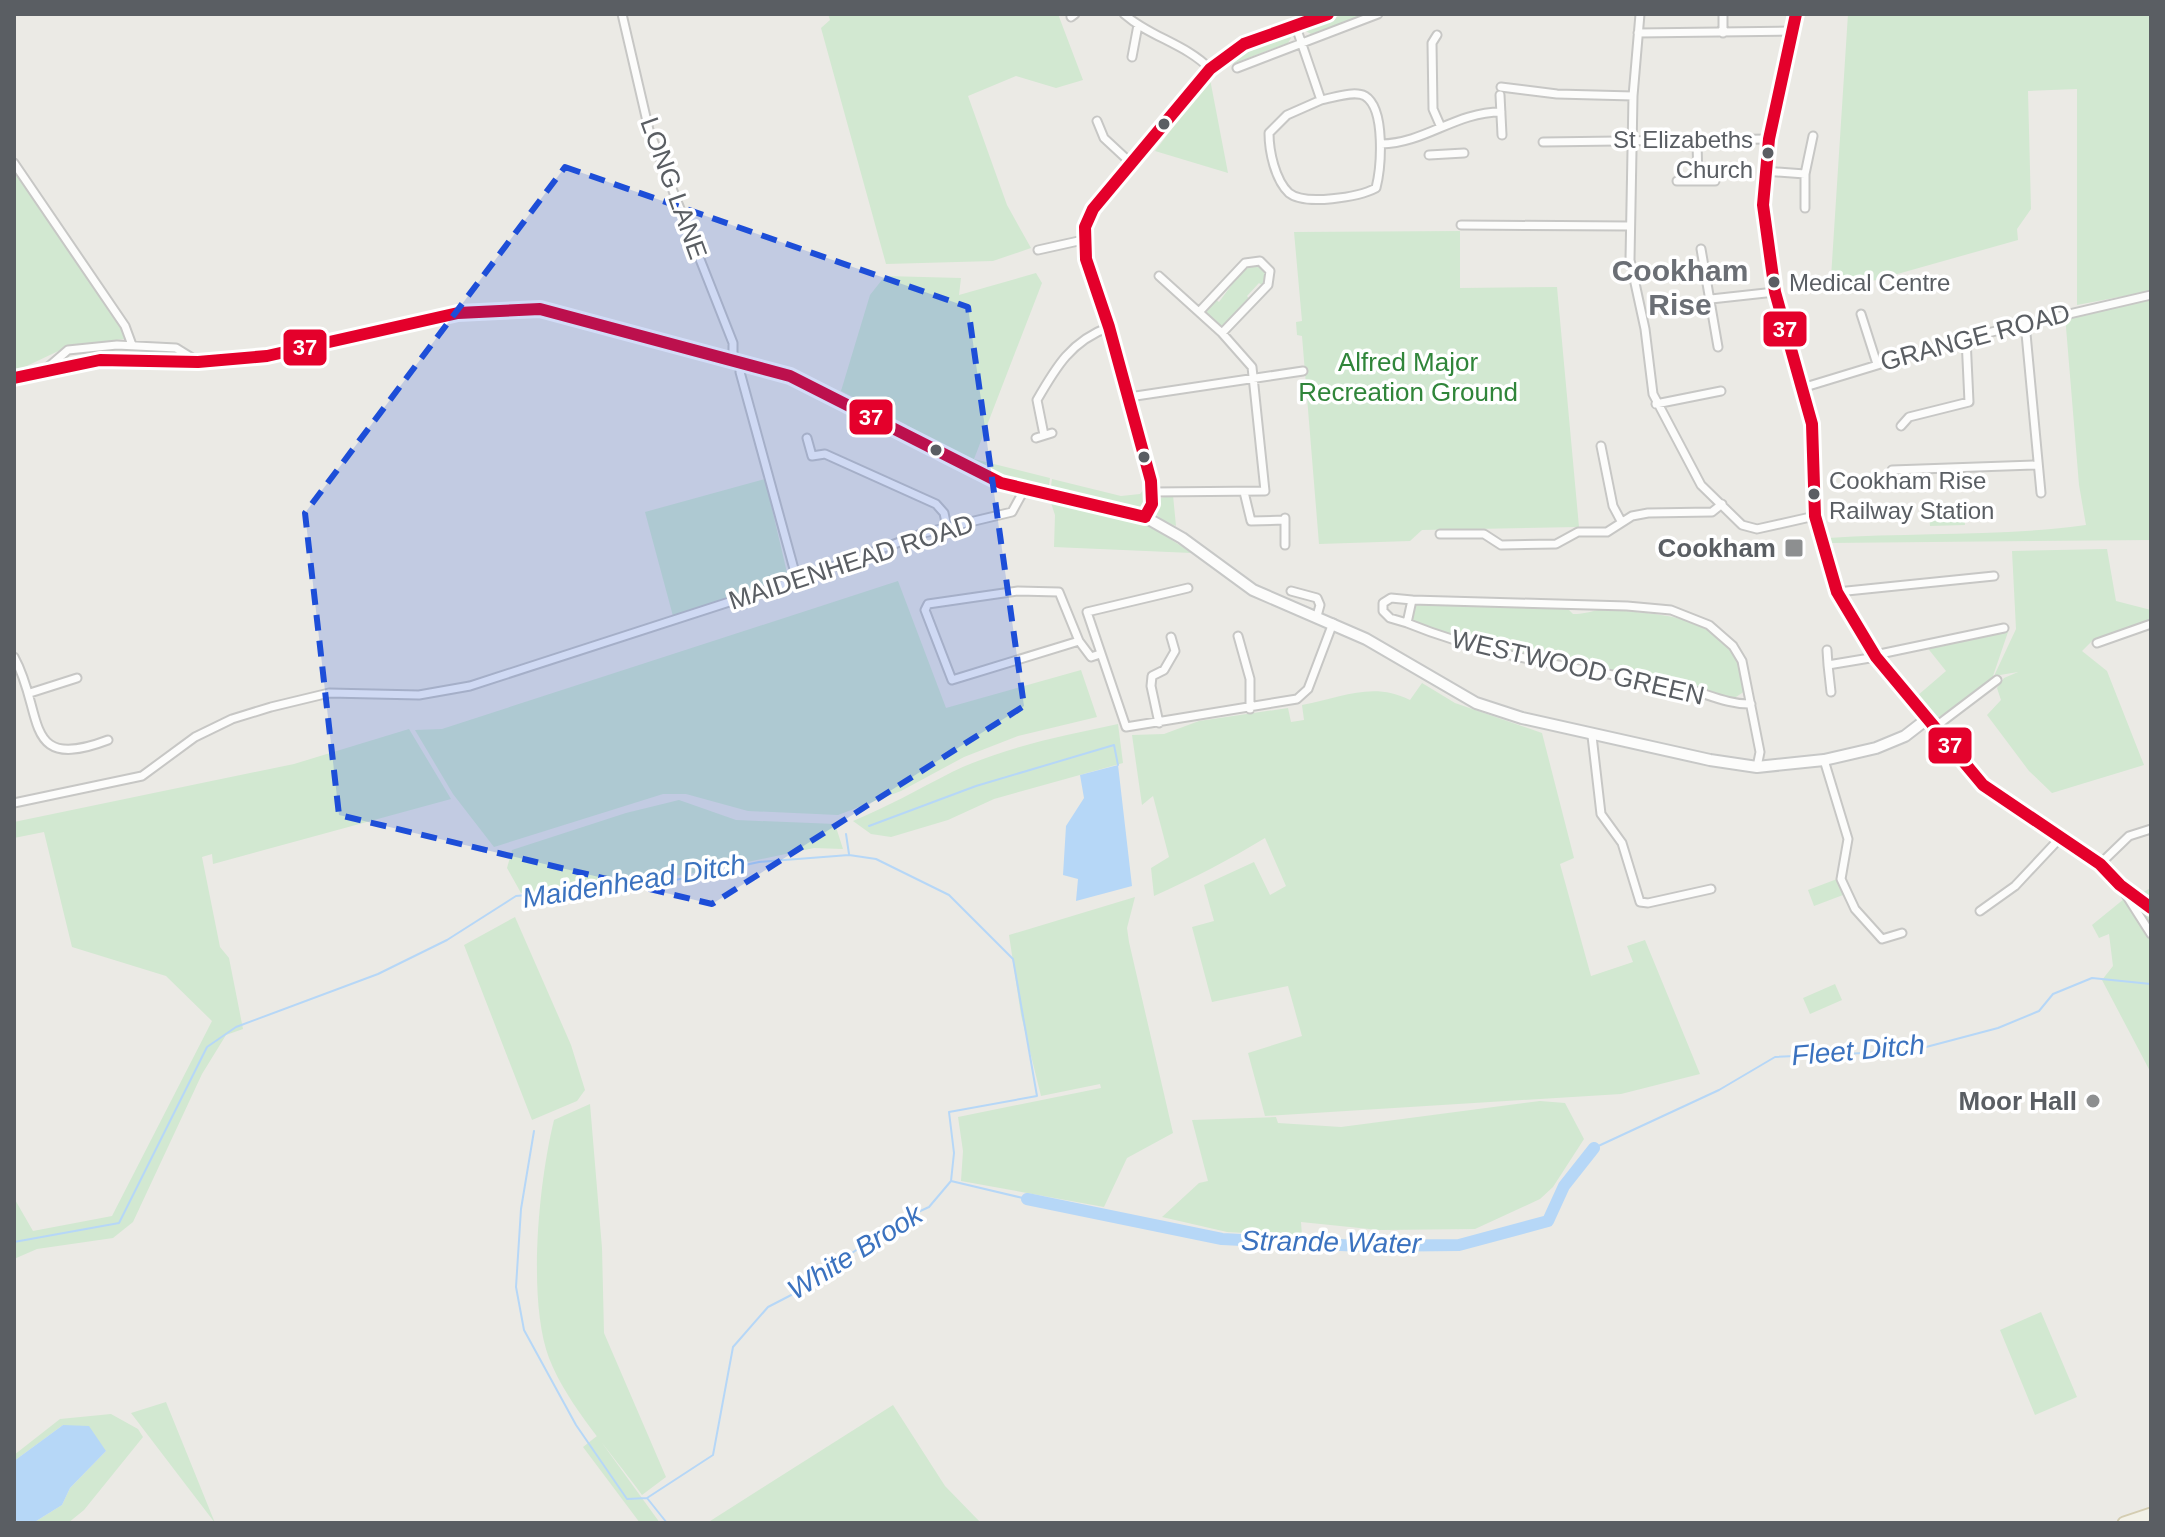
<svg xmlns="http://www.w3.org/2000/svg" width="2165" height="1537" font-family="Arial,sans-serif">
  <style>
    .green { fill: #d2e8d1 }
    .water { fill: #b6d7f7 }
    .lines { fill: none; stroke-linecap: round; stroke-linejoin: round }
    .stream { stroke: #b6d7f7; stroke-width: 2 }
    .river { stroke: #b6d7f7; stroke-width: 12 }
    .street-casing { stroke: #c7c7c5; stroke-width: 11 }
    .secondary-casing { stroke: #c7c8c7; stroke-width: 14 }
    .primary-casing { stroke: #d4cdb1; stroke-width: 15 }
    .street { stroke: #fcfcfb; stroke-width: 7 }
    .secondary { stroke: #fcfcfb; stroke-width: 10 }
    .primary { stroke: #f2f1e7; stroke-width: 11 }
    .bus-1-casing { stroke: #fff; stroke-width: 18 }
    .bus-1 { stroke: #e4002b; stroke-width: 12 }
    .marked { fill: #1d4ed8; fill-opacity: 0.2; stroke: #1d4ed8; stroke-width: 6; stroke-dasharray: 16 10; stroke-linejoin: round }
    .bus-dot { fill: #5a5e63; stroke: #fff; stroke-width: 3 }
    .poi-dot { fill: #8d8f90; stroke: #fff; stroke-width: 3 }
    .labels { text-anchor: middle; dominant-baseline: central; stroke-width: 7; stroke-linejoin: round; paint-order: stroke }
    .bus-label { font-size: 24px; fill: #5a5e63; stroke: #fff; text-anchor: start }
    .street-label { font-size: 26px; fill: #5a5e63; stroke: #fff }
    .park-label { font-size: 26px; fill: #30853a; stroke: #fff }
    .poi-label { font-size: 26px; font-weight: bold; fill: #5a5e63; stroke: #fff; text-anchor: end }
    .water-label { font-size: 28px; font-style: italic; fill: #3b72bf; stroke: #fff }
    .quarter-label { font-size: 30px; font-weight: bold; fill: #6b6f75; stroke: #fff }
    .line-badge { stroke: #fff; stroke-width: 3 }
    .badge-label { font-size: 22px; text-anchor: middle; font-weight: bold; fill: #fff }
  </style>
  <rect width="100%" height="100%" fill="#ebeae5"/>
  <!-- green -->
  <path class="green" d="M828,14H1058L1083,80L1056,88L1016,76L968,96L1007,205L1031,248L993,261L886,264L821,28L830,20Z
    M1346,14H1370L1311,34L1304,30L1307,26Z
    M1848,14H2151V291L2077,305V89L2028,91L2031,209L2017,229L2018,240L1830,293Z
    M1284,31L1291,38L1288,43L1224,67L1247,47Z
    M1210,79L1228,173L1155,151Z
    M14,171L121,329L124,339L69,346L14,372Z
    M1460,231V288L1557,287L1579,527L1422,530L1410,541L1319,544L1302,336L1297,335L1296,322L1302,321L1294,232Z
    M1258,262L1267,271L1263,286L1259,283L1247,296L1250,300L1222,328L1206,313L1215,299L1219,302L1247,264Z
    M1036,273L1042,283L974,459L1050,478L1048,491L973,464V461L906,429L907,425L841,391L870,295L885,276L961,278L959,295Z
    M2151,299V540L1829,543L1828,538C1914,532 2001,537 2086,525L2079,485L2065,315Z
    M765,479L788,577L673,616L645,512Z
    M1052,479L1121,496L1140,494L1145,488L1144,506L1136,509L1050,492Z
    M1173,495L1176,526L1161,520L1154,511L1160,498Z
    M1051,503L1142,521L1192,553L1054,547L1055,515Z
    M1964,509L1965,525L1930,526L1929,510Z
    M2107,549L2116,601L2151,610V620L2094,639L2082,651L2107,671L2144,765L2052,793L2029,771L1987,715L2001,700L1997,688L2004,678L2018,672L1994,676L2016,629L2012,551Z
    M898,581L946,708L1081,670L1097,717L1018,736L964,757L901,791L838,815L748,811L686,794H663L494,847L453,794L415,730L442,729Z
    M1418,603L1568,609L1573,614C1583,614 1589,612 1598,610C1609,608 1624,611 1636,612C1686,616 1744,629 1745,691L1733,699L1673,684L1574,669L1572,663L1557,660L1552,664L1464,643L1411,621L1414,605Z
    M2009,629L1992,679L1935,720L1917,696L1946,671L1926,646Z
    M1422,683L1455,703L1542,733L1574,858L1560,864L1591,976L1633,962L1627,946L1645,940L1700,1074L1621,1094L1265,1116L1248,1053L1302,1036L1288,986L1212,1002L1192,927L1214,921L1204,885L1254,862L1270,895L1286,886L1265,838C1229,860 1192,879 1154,896L1151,868L1169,857L1153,796L1142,805L1132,735L1164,734L1199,721L1288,708L1291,722L1304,720L1302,705C1342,698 1372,681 1410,700Z
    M1118,724L1123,763L994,799L948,820L891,837L871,834L853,821C887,807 919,789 952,772C1004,747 1062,736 1118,724Z
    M409,729L451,799L213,864L212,854L202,857L220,947L229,958L243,1029L226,1035L202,1074L133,1222L113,1238L37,1249L14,1259V1198L33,1231L112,1216L212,1021L166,976L72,947L44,832L14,838V822L294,764Z
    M679,800L736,820L835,824L843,849L814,848L690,874L521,893L507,868L512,850L626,813Z
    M1837,879L1843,895L1814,906L1808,890Z
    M2151,888V1073L2102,980L2113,966L2109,934L2099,938L2092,925L2135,890L2141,893Z
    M1135,897L1127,928L1129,942L1173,1133L1127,1158L1104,1207L961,1181L963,1151L958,1117L1101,1088L1100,1084L1041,1096L1021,1015L1009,935Z
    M515,917L571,1045L585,1090L577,1101L532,1120L464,945Z
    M1835,984L1842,1000L1810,1014L1803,998Z
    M1540,1101L1565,1103L1584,1139L1553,1187L1540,1199L1475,1229L1379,1230L1301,1222L1302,1236L1227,1232L1162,1217L1199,1183L1208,1181L1192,1120L1276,1117L1278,1123L1341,1127Z
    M590,1104L602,1248L604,1333L666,1477L642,1495C612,1453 567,1405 549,1358C527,1299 539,1181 554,1120Z
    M2041,1312L2077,1397L2035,1415L2000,1330Z
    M166,1402L215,1523L131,1413Z
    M893,1405L945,1486L981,1523H707Z
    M111,1414L138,1429L143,1437L84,1510L68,1523H33L62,1505L70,1488L106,1451L63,1425L14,1461V1455L60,1419Z
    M597,1436L660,1523H640L583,1447Z"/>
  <!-- water -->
  <path class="water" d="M1118,765L1132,886L1076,901L1078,879L1063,875L1066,826L1084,798L1080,775Z
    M63,1425L89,1426L106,1451L70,1488L62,1505L33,1523H14V1461Z"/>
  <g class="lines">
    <!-- stream -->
    <path class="stream" d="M869,826L976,786L1114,745L1118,765
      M846,834L849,854
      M534,1131L521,1209L516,1287L524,1330L576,1425L627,1499L647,1498
      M1594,1148L1719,1090L1775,1057L1911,1051L1998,1028L2039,1011L2053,994L2092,978L2151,984
      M951,1181L1027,1199
      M14,1242L119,1223L207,1047L236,1027L378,974L447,940L516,896L666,882L759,862L849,855L876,859L949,895L1013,959L1037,1096L949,1112L954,1153L951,1181L929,1207L894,1223L799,1291L768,1307L733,1347L713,1455L647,1498L667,1523"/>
    <!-- river -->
    <path class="river" d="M1027,1199L1222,1239L1361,1246L1459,1245L1548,1221L1564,1186L1594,1148"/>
    <defs>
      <path id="street" d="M622,14L649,130L733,343V358
        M1124,14C1150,37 1186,44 1210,69
        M1640,14L1633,96L1630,260L1645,329L1653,394L1701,485L1742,525L1757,529L1815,516
        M1723,14V33
        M1071,17L1075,14
        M1295,24L1321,100C1333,98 1354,90 1365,96C1386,109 1381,168 1376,188C1359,197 1305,206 1289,193C1275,180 1269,151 1269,133L1287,115L1321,100
        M1638,33L1791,31
        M1437,35L1432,43L1433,109L1440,125
        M1132,57L1138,25
        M1237,68L1378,14
        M1501,87L1557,94L1633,96
        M1500,95L1502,135
        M1097,121L1104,138L1132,164
        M1543,142L1769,139
        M1697,142L1698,180
        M1381,144C1426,143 1455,112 1501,112
        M1429,155L1464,153
        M14,163L125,326L132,345
        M1764,171L1805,174
        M1677,181H1715
        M1805,208V174L1813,136
        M1461,225L1629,226
        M1701,249L1718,347
        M1038,250L1083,240
        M1711,299L1775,292
        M1199,312L1245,263L1260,261L1270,271L1268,285L1222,333
        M1861,314L1877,364
        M2025,323L2041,493
        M742,361L740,372L797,580
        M46,369L68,350L117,345L176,348L197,361
        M1802,388L1966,338L2151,295
        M1129,397L1303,371
        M1656,404L1721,391
        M1901,426L1909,417L1969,402L1966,338
        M1044,435L1037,400C1056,367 1071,341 1109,327
        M807,438L812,456L825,454L936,504L944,513L947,527
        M1036,438L1052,433
        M1601,446L1613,506L1621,521
        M1892,470L2036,465
        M1153,492L1265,491L1252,367L1222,333L1159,276
        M1244,492L1251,521L1285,520
        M1145,517L1152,504L1151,481L1109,327L1086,259L1085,227L1093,209L1210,69L1244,44L1328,14
        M1285,518V545
        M1440,534H1484L1501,545L1556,544L1578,532H1607L1632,516L1648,513L1712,512L1722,504
        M1188,588L1087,612L1126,727L1297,699L1308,689L1333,623
        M1291,591L1317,598L1320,605L1317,616
        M1837,592L1994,576
        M1407,623L1390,618L1383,611V603L1391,598L1412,600
        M1238,636L1250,679V709
        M1079,641L952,680L925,610L928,604L1018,591L1059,592L1079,641L1091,657L1100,654
        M2097,643L2151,624
        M1827,650L1828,665
        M1875,655L2004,628
        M14,657C45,713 21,773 108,740
        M1831,692L1828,665L1876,657
        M30,693L77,678
        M1751,704C1727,705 1704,692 1680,687C1587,669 1495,659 1407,623L1412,600L1627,606L1671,610L1709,625L1733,646L1742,661L1760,752L1757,767
        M1159,723L1151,686L1152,676L1164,670L1175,651L1171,637
        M1935,727L1997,680
        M1592,736L1601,814L1622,843L1640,902L1648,903L1711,889
        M1824,760L1848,839L1841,879L1855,909L1882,939L1902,933
        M14,803L142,776L195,737L232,719L271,707L329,693L419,695L470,686L797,580L924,533L1012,512L1024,490
        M2100,864L2129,836L2151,829
        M2123,890L2151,934
        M1980,911L2015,886L2061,837"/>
      <path id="secondary" d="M1796,14L1769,139L1763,205L1775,292L1812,424L1815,516L1837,592L1876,657L1983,785L2100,864L2120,885L2151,908
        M14,378L100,360L198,362L267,356L458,313L540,309L790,376L1001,483L1145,517L1182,538L1253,590L1366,639L1476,703L1522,718L1710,760L1757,767L1824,760L1876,748L1905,736L1927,719"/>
      <path id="primary" d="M2124,1523L2151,1514"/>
    </defs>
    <!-- street casing -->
    <use href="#street" class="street-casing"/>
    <!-- secondary casing -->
    <use href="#secondary" class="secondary-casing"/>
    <!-- primary casing -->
    <use href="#primary" class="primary-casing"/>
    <!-- street -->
    <use href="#street" class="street"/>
    <!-- secondary -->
    <use href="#secondary" class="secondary"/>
    <!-- primary -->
    <use href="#primary" class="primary"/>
    <defs>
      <path id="bus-1" d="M1796,14L1769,139L1763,205L1775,292L1812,424L1815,516L1837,592L1876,657L1983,785L2100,864L2120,885L2151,908
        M14,378L100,360L198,362L267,356L458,313L540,309L790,376L1001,483L1145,517
        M1145,517L1152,504L1151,481L1109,327L1086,259L1085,227L1093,209L1210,69L1244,44L1328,14"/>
    </defs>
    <!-- bus-1 casing -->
    <use href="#bus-1" class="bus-1-casing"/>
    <!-- bus-1 -->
    <use href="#bus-1" class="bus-1"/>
  </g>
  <!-- marked area -->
  <path class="marked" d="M565,167L968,307L1024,706L712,904L339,815L305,513Z"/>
  <!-- markers -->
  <g class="bus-dot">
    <circle cx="1164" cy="124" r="7"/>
    <circle cx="1768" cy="153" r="7"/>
    <circle cx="1774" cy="282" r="7"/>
    <circle cx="936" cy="450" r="7"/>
    <circle cx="1144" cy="457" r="7"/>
    <circle cx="1814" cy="494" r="7"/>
  </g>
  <g class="poi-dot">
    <rect x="1784" y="538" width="20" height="20" rx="4"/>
    <circle cx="2093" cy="1101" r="8"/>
  </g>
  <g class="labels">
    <!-- bus labels -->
    <g class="bus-label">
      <text x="1753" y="139" text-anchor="end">St Elizabeths<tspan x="1753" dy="30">Church</tspan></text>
      <text x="1789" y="282">Medical Centre</text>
      <text x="1829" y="480">Cookham Rise<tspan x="1829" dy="30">Railway Station</tspan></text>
    </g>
    <!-- street labels -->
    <g class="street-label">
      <text transform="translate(674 188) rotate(70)">LONG LANE</text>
      <text transform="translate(1975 337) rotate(-15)">GRANGE ROAD</text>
      <text transform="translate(851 562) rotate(-18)">MAIDENHEAD ROAD</text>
      <text transform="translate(1578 667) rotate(13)">WESTWOOD GREEN</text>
    </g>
    <!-- park labels -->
    <g class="park-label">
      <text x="1408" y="362">Alfred Major<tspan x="1408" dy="30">Recreation Ground</tspan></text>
    </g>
    <!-- poi labels -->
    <g class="poi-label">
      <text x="1776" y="548">Cookham</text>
      <text x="2077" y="1101">Moor Hall</text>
    </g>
    <!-- water labels -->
    <g class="water-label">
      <text transform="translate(634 881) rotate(-9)">Maidenhead Ditch</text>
      <text transform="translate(1858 1050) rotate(-5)">Fleet Ditch</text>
      <text transform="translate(1331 1242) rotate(1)">Strande Water</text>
      <text transform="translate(855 1252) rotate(-32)">White Brook</text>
    </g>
    <!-- quarter labels -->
    <g class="quarter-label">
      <text x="1680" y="270">Cookham<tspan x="1680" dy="34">Rise</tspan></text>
    </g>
  </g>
  <g class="line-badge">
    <rect x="1762" y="310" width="46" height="38" rx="8" fill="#e4002b"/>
    <rect x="282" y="328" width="46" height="39" rx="8" fill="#e4002b"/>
    <rect x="848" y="398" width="46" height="38" rx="8" fill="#e4002b"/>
    <rect x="1927" y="726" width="46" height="39" rx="8" fill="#e4002b"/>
  </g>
  <g class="badge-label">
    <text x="1785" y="337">37</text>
    <text x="305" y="355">37</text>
    <text x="871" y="425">37</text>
    <text x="1950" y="753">37</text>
  </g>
  <!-- border -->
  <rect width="2165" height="1537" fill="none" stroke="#5a5e63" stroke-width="32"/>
</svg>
